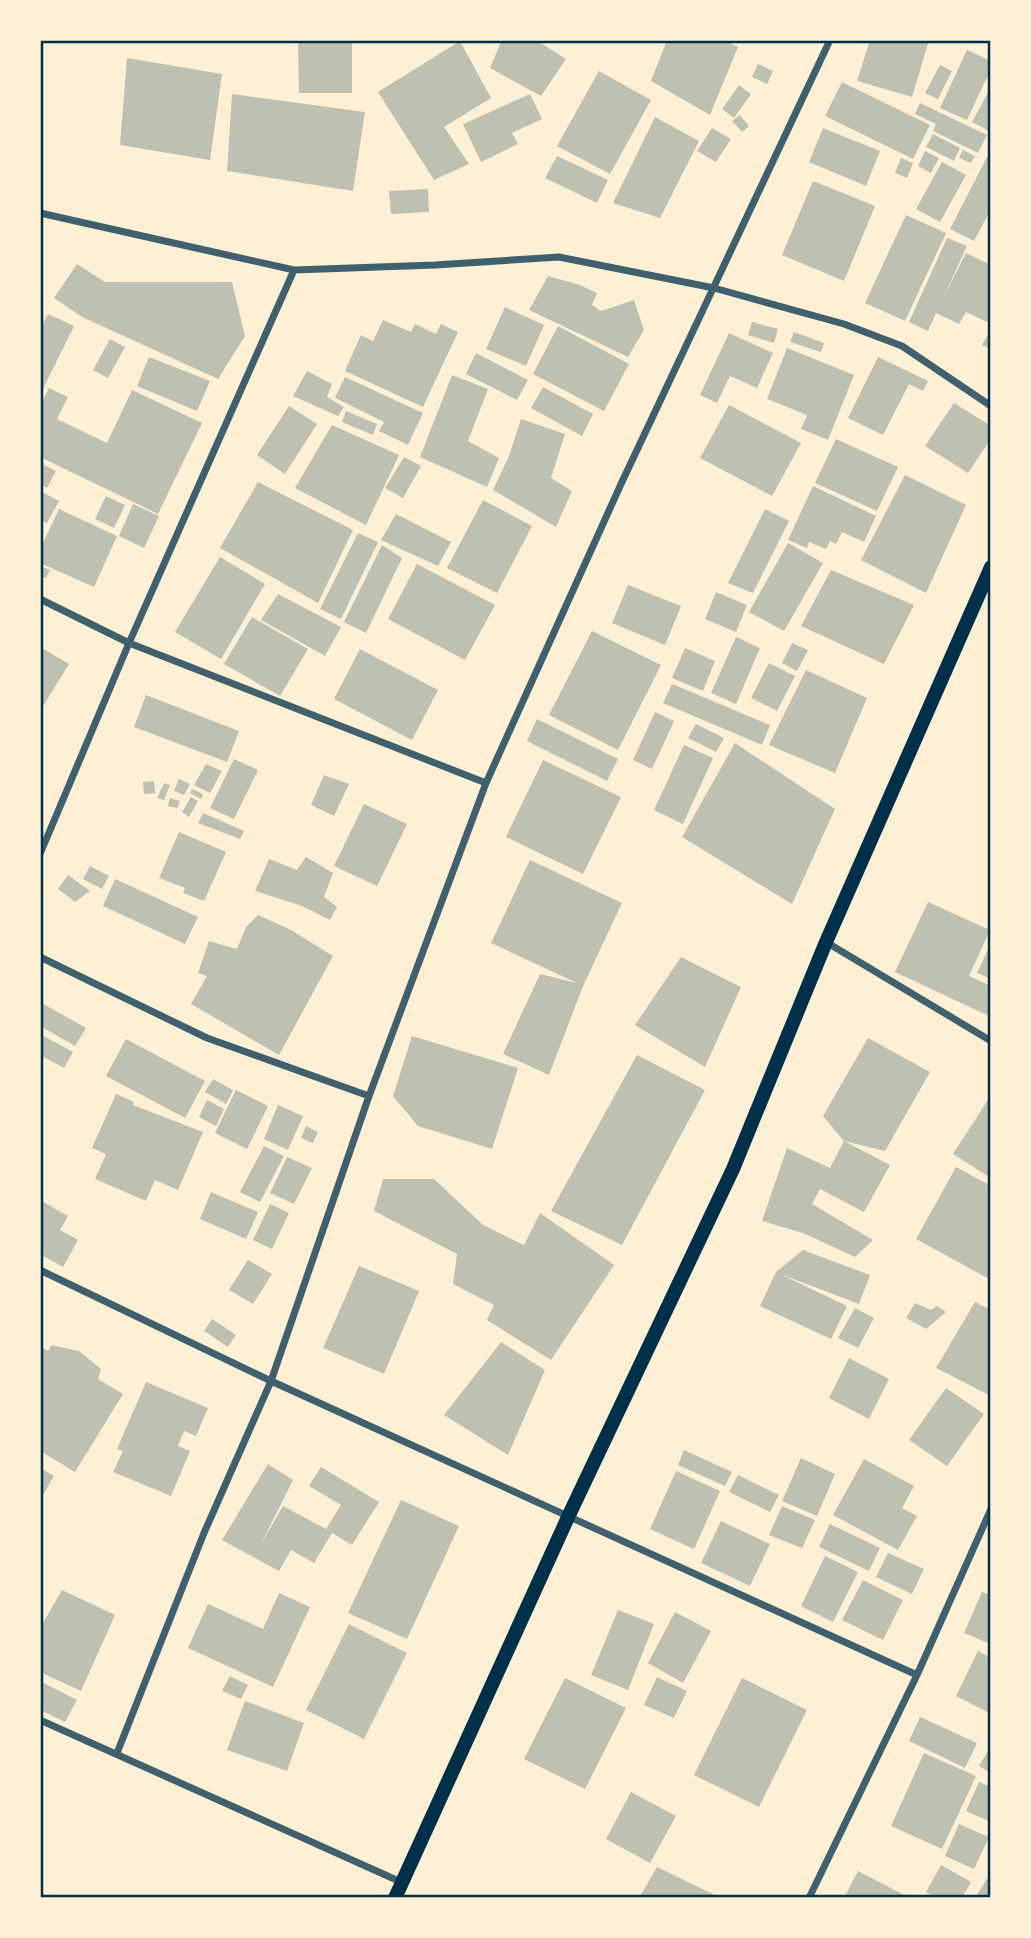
<svg xmlns="http://www.w3.org/2000/svg" width="1031" height="1938" font-family="'Space Grotesk',sans-serif">
  <style>
    .building { fill: #bec0b2 }
    .lines { fill: none; stroke-linecap: round; stroke-linejoin: round }
    .minor { stroke: #3f606c; stroke-width: 7 }
    .secondary { stroke: #003049; stroke-width: 14 }
    .neatline { fill: none; stroke: #003049; stroke-width: 2.5 }
  </style>
  <rect width="100%" height="100%" fill="#fdf0d5"/>
  <!-- building -->
  <path class="building" d="M298,40H352V93H299Z
    M502,40H536L566,59L541,96L490,68Z
    M667,40H723L738,47L710,115L651,81Z
    M870,40H929L912,97L857,81Z
    M460,41L491,98L444,127L469,164L434,180L378,92Z
    M967,50L991,61V69L967,120L940,108Z
    M127,58L222,74L210,160L120,145Z
    M758,64L773,71L767,84L752,77Z
    M940,65L952,71L938,99L925,93Z
    M599,71L651,100L610,174L557,146Z
    M842,82L930,125L913,159L825,116Z
    M739,85L751,94L734,118L722,109Z
    M991,87V132L972,122Z
    M232,94L365,112L353,191L227,171Z
    M530,94L542,119L512,133L518,144L481,162L463,124Z
    M920,103L987,135L978,153L933,131L936,124L915,114Z
    M740,115L749,126L742,132L732,121Z
    M655,117L699,141L660,218L613,203Z
    M712,128L731,139L716,162L697,151Z
    M823,128L880,151L866,186L809,162Z
    M933,134L960,148L954,161L926,147Z
    M963,150L975,156L971,163L959,158Z
    M925,151L939,158L931,173L918,166Z
    M557,156L608,180L597,203L545,178Z
    M987,157L991,158V209L974,241L950,229Z
    M901,158L913,163L907,178L895,173Z
    M942,162L966,175L940,222L916,209Z
    M813,181L875,206L844,281L782,255Z
    M428,189L429,212L391,214L389,191Z
    M906,215L946,233L905,321L865,303Z
    M947,238L967,246L944,296L966,253L991,265V314L987,322L966,312L959,324L936,313L928,331L909,322Z
    M77,264L105,282H232L245,336L218,379L82,317L54,298Z
    M548,276L580,285L597,293L592,305L601,311L634,300L644,330L628,357L529,310Z
    M505,307L544,325L526,366L486,349Z
    M48,314L74,326L40,395V329Z
    M383,320L411,332L415,324L436,334L441,324L458,332L423,407L345,371L361,335L373,341Z
    M752,322L778,329L774,343L748,335Z
    M558,326L629,364L604,411L533,374Z
    M991,329V349L982,345Z
    M794,332L824,343L821,352L790,342Z
    M729,333L773,353L757,388L730,376L717,403L700,395Z
    M110,339L125,347L108,378L93,370Z
    M787,348L854,375L828,440L801,429L807,415L767,399Z
    M476,353L528,380L517,400L466,374Z
    M149,357L210,381L197,411L137,386Z
    M878,357L928,381L923,391L909,384L883,435L848,418Z
    M307,371L332,384L327,397L344,407L338,416L293,396Z
    M452,375L488,389L468,441L499,458L487,487L420,457Z
    M345,377L423,413L408,445L379,431L384,422L335,398Z
    M543,387L593,414L582,436L531,408Z
    M49,388L68,397L57,419L107,443L132,390L202,423L158,514L40,457V406Z
    M954,403L991,426V439L968,473L925,446Z
    M729,405L801,443L772,496L700,458Z
    M289,406L317,424L285,474L257,455Z
    M346,411L377,424L373,435L342,422Z
    M521,419L565,434L551,478L572,491L556,527L493,490L509,456Z
    M332,425L399,455L366,525L295,488Z
    M836,439L898,467L877,511L815,483Z
    M404,457L421,466L403,498L385,488Z
    M40,463L56,471L47,488L40,484Z
    M905,475L966,505L926,593L861,560Z
    M258,482L353,530L318,603L220,548Z
    M813,486L876,516L864,542L842,532L836,544L830,541L826,549L809,542L807,548L788,540Z
    M40,491L59,501L47,523L40,520Z
    M106,496L125,505L114,528L95,519Z
    M483,500L532,526L497,593L447,568Z
    M133,504L159,516L144,548L119,536Z
    M59,509L117,536L94,587L40,563V549Z
    M765,509L789,521L753,593L728,583Z
    M396,514L451,542L438,566L381,540Z
    M358,533L378,542L341,619L320,609Z
    M788,543L823,563L784,631L749,612Z
    M382,545L402,558L366,633L344,622Z
    M220,557L265,584L221,659L175,632Z
    M417,564L495,605L465,660L388,619Z
    M40,566L50,570L46,578L40,576Z
    M831,570L914,605L884,664L801,626Z
    M628,585L681,606L665,645L612,623Z
    M716,592L747,605L736,632L705,619Z
    M278,594L341,627L325,656L261,620Z
    M252,617L308,649L280,696L224,664Z
    M592,631L661,665L618,750L549,715Z
    M736,637L760,648L736,704L711,693Z
    M792,643L808,650L797,671L782,663Z
    M40,647L69,664L40,711Z
    M685,648L715,661L703,691L672,678Z
    M360,649L438,690L412,740L334,699Z
    M769,663L795,676L777,711L751,698Z
    M806,670L867,698L835,773L769,745Z
    M672,684L770,725L762,745L663,703Z
    M146,695L239,731L227,762L134,727Z
    M655,712L674,721L652,769L633,760Z
    M537,719L618,759L607,781L527,741Z
    M696,724L724,738L716,752L688,738Z
    M735,743L835,809L792,904L682,837Z
    M684,745L713,758L683,824L654,810Z
    M234,759L258,770L234,819L210,808Z
    M543,760L621,797L583,874L506,837Z
    M206,764L222,771L210,793L194,785Z
    M324,775L349,784L334,816L311,805Z
    M179,779L190,784L184,795L174,791Z
    M154,781L155,793L144,794L143,782Z
    M164,783L170,785L164,800L157,798Z
    M192,789L203,794L201,799L190,793Z
    M191,797L198,801L189,817L182,812Z
    M170,798L180,801L178,808L168,806Z
    M364,804L407,824L377,886L334,866Z
    M203,813L244,831L240,839L198,823Z
    M179,832L226,852L204,901L183,893L185,888L159,878Z
    M306,857L333,873L324,897L337,907L330,920L302,906L255,891L269,859L297,870Z
    M530,860L622,903L583,986L549,1075L503,1054L540,974L577,983L491,943Z
    M90,866L109,876L102,889L83,879Z
    M68,875L90,891L75,902L58,889Z
    M115,879L198,917L185,944L103,906Z
    M928,902L990,930L969,976L991,986V1017L895,972Z
    M258,915L291,930L333,956L279,1055L191,1004L207,976L198,973L209,941L237,949L246,927Z
    M991,943V979L977,973Z
    M681,957L741,987L705,1067L635,1025Z
    M40,1002L86,1028L75,1046L40,1026Z
    M40,1034L73,1052L64,1068L40,1055Z
    M412,1036L518,1068L492,1149L418,1126L393,1096Z
    M868,1038L930,1072L885,1151L844,1141L823,1116Z
    M126,1039L205,1081L185,1118L106,1076Z
    M637,1055L705,1090L622,1245L551,1211Z
    M213,1079L233,1090L226,1104L205,1092Z
    M236,1090L268,1106L247,1149L215,1133Z
    M116,1094L134,1102L133,1105L203,1132L178,1190L155,1180L146,1201L95,1179L106,1154L92,1148Z
    M991,1095V1174L989,1177L953,1154Z
    M207,1100L224,1109L216,1126L199,1117Z
    M278,1105L303,1116L288,1150L264,1139Z
    M306,1126L318,1132L313,1143L301,1138Z
    M844,1141L890,1165L864,1212L820,1189L812,1204L873,1240L855,1257L803,1233L762,1221L787,1148L830,1168Z
    M264,1146L284,1156L260,1202L240,1192Z
    M287,1157L312,1168L294,1204L270,1193Z
    M956,1167L991,1186V1280L916,1239Z
    M383,1179H434L483,1225L524,1245L540,1213L614,1265L551,1360L487,1320L494,1305L453,1284L457,1254L374,1211Z
    M211,1192L258,1212L246,1239L200,1219Z
    M40,1200L68,1216L60,1230L78,1240L63,1267L40,1254Z
    M270,1204L289,1213L272,1249L253,1240Z
    M803,1250L870,1275L859,1304L780,1274L847,1306L831,1339L760,1306L776,1272Z
    M248,1260L272,1274L253,1304L229,1290Z
    M359,1266L419,1291L384,1374L323,1348Z
    M975,1302L991,1310V1396L936,1368Z
    M915,1303L931,1310L937,1306L946,1312L926,1329L906,1318Z
    M855,1308L874,1318L858,1348L838,1338Z
    M212,1319L236,1335L228,1347L204,1331Z
    M501,1342L545,1370L508,1455L444,1415Z
    M51,1345L79,1351L101,1369L98,1379L123,1394L75,1472L40,1451V1346L48,1351Z
    M849,1358L889,1379L869,1419L829,1398Z
    M146,1382L208,1408L196,1436L184,1431L178,1446L190,1451L171,1496L113,1472L123,1451L117,1449Z
    M946,1388L984,1414L947,1466L909,1440Z
    M684,1450L732,1472L725,1486L678,1465Z
    M801,1458L835,1474L817,1516L782,1501Z
    M864,1459L914,1486L902,1508L917,1516L898,1550L833,1515Z
    M268,1464L293,1480L261,1544L283,1506L326,1529L341,1505L309,1486L321,1467L379,1502L352,1545L332,1533L314,1563L291,1550L279,1571L222,1540Z
    M40,1468L54,1476L40,1500Z
    M676,1471L720,1491L694,1549L650,1529Z
    M738,1475L779,1495L770,1512L729,1492Z
    M401,1500L459,1526L407,1639L348,1613Z
    M782,1506L815,1520L802,1548L769,1535Z
    M721,1521L770,1544L750,1586L701,1563Z
    M830,1524L880,1548L869,1571L819,1547Z
    M888,1553L924,1569L912,1594L876,1577Z
    M825,1556L858,1572L833,1622L801,1606Z
    M863,1580L903,1600L883,1640L842,1620Z
    M62,1590L115,1615L81,1691L40,1672V1628Z
    M982,1592L991,1595L990,1644L964,1633Z
    M279,1593L310,1607L273,1687L188,1648L208,1604L263,1629Z
    M618,1610L654,1624L628,1690L591,1675Z
    M675,1612L711,1631L683,1683L648,1663Z
    M349,1624L407,1653L364,1739L306,1710Z
    M978,1651L991,1658V1714L956,1696Z
    M230,1676L248,1685L241,1699L222,1691Z
    M657,1677L687,1691L674,1718L644,1705Z
    M565,1678L626,1708L585,1789L524,1759Z
    M742,1678L807,1710L759,1807L694,1775Z
    M40,1681L77,1700L65,1722L40,1710Z
    M245,1701L304,1723L287,1771L227,1750Z
    M920,1717L977,1743L965,1768L909,1741Z
    M991,1746V1773L979,1766Z
    M924,1753L976,1776L942,1849L891,1826Z
    M979,1782L991,1787V1822L966,1811Z
    M631,1792L676,1816L650,1863L606,1839Z
    M959,1824L989,1837L974,1869L945,1856Z
    M941,1865L971,1882L962,1898H936L926,1892Z
    M657,1867L721,1898H639Z
    M858,1871L910,1898H844Z
    M991,1872V1898H975Z"/>
  <g class="lines">
    <!-- minor -->
    <path class="minor" d="M40,213L294,270L435,265L559,257L714,288L844,324L902,346L991,406
      M40,599L129,643L486,783
      M40,854L129,643L294,270
      M826,942L991,1041
      M40,957L207,1038L369,1096
      M40,1270L271,1381L917,1675
      M40,1720L401,1882
      M117,1753L204,1533L271,1381L369,1096L486,783L621,484L830,40
      M809,1898L917,1675L991,1509"/>
    <!-- secondary -->
    <path class="secondary" d="M395,1898L569,1515L733,1169L826,942L991,567"/>
  </g>
  <!-- border -->
  <rect width="1031" height="1938" fill="none" stroke="#fdf0d5" stroke-width="84"/>
  <rect x="42" y="42" width="947" height="1854" class="neatline"/>
</svg>
